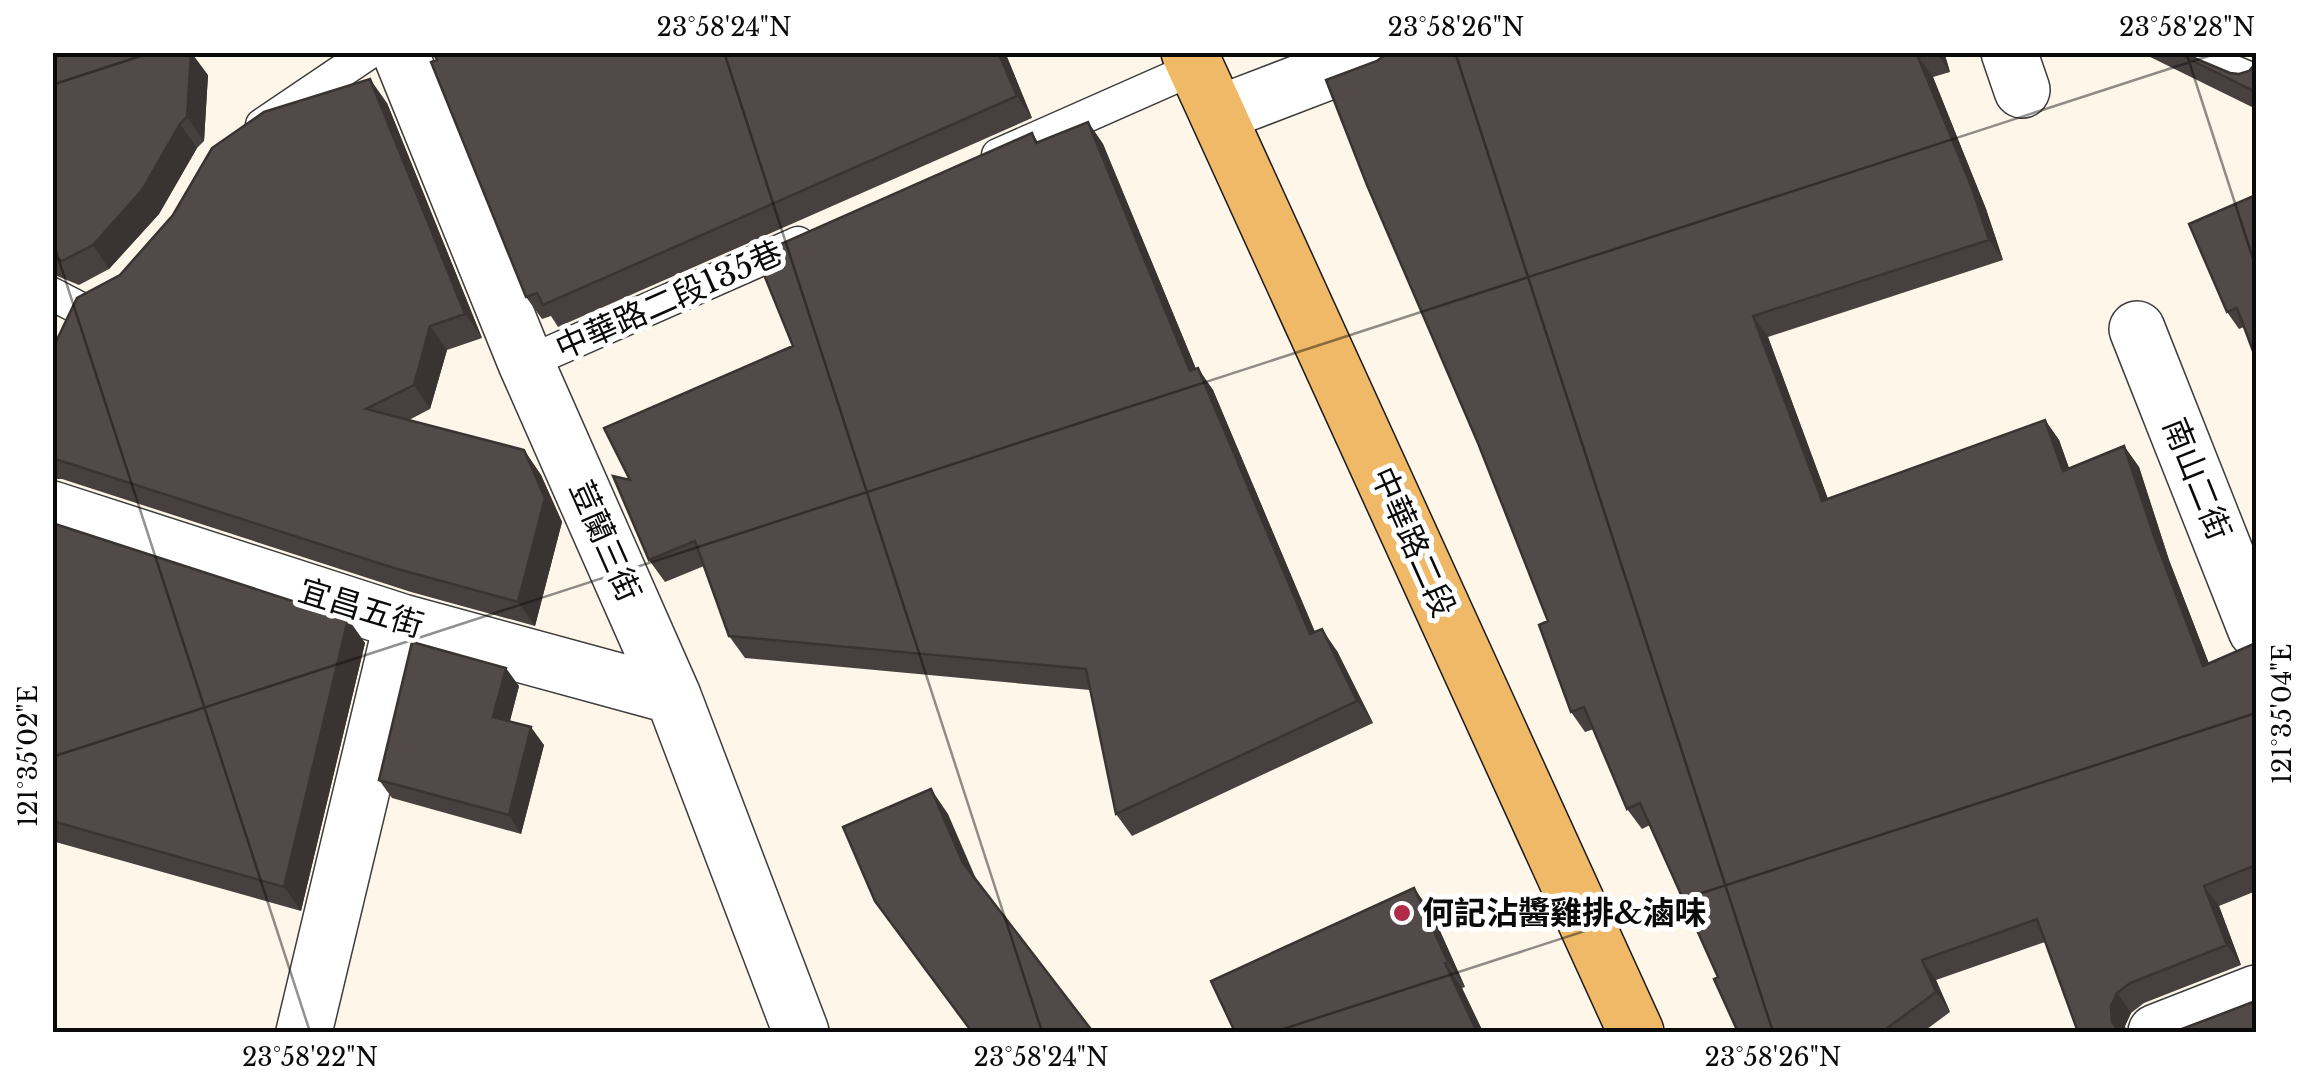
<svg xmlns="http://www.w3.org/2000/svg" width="2309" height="1085" font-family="'Libre Baskerville','Noto Sans TC',serif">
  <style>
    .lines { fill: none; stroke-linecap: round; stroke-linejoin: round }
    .service-casing { stroke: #3d3d3d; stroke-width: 35 }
    .minor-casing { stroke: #3d3d3d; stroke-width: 58 }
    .primary-casing { stroke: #1b1b1b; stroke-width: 58 }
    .service { stroke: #fff; stroke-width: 32 }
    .minor { stroke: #fff; stroke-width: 55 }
    .primary { stroke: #f0b967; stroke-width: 55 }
    .wall { fill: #47403e }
    .shaded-wall { fill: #393432 }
    .building { fill: #524a48; stroke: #393432; stroke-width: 2.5 }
    .ticks { fill: none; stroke: #0a0a0a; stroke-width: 2.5; stroke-opacity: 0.45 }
    .poi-dot { fill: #b12c48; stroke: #fff; stroke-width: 4 }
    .labels { text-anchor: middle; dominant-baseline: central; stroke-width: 10; stroke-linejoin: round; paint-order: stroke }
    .street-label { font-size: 32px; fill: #0a0a0a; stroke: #fff }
    .poi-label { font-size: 32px; font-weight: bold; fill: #0a0a0a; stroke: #fff; text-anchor: start }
    .neatline { fill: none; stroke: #0a0a0a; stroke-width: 4 }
    .ticks-label { font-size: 25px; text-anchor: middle; fill: #0a0a0a }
  </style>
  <rect width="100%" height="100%" fill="#fef6e9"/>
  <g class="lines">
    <defs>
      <path id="service" d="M2186,52L2256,81
        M262,125L370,52
        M998,155L1195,68
        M52,294L79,308
        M526,363L798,243"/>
      <path id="minor" d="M400,52L526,363L673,696L801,1032
        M2009,52L2022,90
        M1218,114L1380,52
        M2137,329L2256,630
        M52,509L402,622L673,696
        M304,1032L402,622
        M2156,1032L2256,993"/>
      <path id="primary" d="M1189,52L1636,1032"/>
    </defs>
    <!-- service casing -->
    <use href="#service" class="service-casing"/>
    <!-- minor casing -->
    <use href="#minor" class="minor-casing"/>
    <!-- primary casing -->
    <use href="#primary" class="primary-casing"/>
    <!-- service -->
    <use href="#service" class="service"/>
    <!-- minor -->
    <use href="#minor" class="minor"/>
    <!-- primary -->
    <use href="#primary" class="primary"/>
  </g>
  <!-- wall -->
  <path class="wall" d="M52,52L208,75L204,141L197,148L159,214L109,269L79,285L52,274Z
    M433,52H1005L1032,118L558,327L551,316L542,319L526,297Z
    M1389,52H1944L1950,72L1933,77L1986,209L2003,260L1768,337L1828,499L2045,420L2059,440L2069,468L2124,446L2139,467L2169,560L2209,664L2256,643V891L2219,906L2241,965L2144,1003L2131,1013L2125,1026L2126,1032H2078L2045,942L1936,980L1950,1012L1923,1032H1738L1718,977L1650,825L1642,829L1627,809L1594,729L1585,732L1571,712L1548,621L1377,61Z
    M2140,52H2175L2256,92V109Z
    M2239,52H2256V92L2230,73L2239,74L2249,71L2256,63V59Z
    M387,103L482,338L447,350L430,409L409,420L524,450L541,475L562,522L535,626L411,592L62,479H52V350L120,275Z
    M1088,122L1103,144L1196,369L1213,390L1315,632L1337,651L1373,723L1132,836L1116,814L1090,690L745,658L729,636L704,566L665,582L649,560L793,346L1032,133L1038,142Z
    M2256,195L2244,327L2239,329L2227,312Z
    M52,523L348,619L365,643L301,911L52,841Z
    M519,686L510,721L544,745L521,834L392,798L379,780Z
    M1432,913L1465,987L1462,988L1483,1032H1235Z"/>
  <!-- shaded-wall -->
  <path class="shaded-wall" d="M191,52L208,75L204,141L187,117Z
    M998,52H1005L1032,118L1017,96Z
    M1936,52H1944L1950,72Z
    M1918,57L1933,77L1986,209L2003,260L1989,240Z
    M370,79L387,103L482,338L465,314Z
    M1088,122L1103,144L1206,393L1190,371Z
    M180,124L197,148L159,214L109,269L93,245Z
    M1753,316L1768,337L1836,521L1822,501Z
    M430,326L447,350L430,409L414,385Z
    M1198,368L1213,390L1325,656L1310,634Z
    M2045,420L2059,440L2077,491L2063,471Z
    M2124,446L2139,467L2169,560L2218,687L2203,666L2155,539Z
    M524,450L541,475L562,522L535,626L518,602Z
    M348,619L365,643L301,911L284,887Z
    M1322,629L1337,651L1373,723L1357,701Z
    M506,668L519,686L506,735L493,717Z
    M531,727L544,745L521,834L509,815Z
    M931,789L948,814L980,888L963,863Z
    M2204,886L2219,906L2241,965L2227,945Z
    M1414,888L1432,913L1465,987L1448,962Z
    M1922,960L1936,980L1950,1012L1936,992Z
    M1445,963L1462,988L1483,1032H1477Z
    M2117,993L2131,1013L2125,1026L2126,1032H2120L2112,1022L2111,1006Z"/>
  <!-- building -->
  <path class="building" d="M52,52H191L187,117L180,124L142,190L93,245L62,261L52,257Z
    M433,52H998L1017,96L543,305L537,293L526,297L431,62L437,60Z
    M1389,52H1932L1918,57L1972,188L1989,240L1753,316L1822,501L2045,420L2063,471L2124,446L2155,539L2203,666L2256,643V865L2204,886L2227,945L2130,983L2117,993L2111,1006L2112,1022L2120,1032H2078L2037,919L1922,960L1936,992L1882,1032H1738L1714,979L1718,977L1640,803L1627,809L1584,707L1571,712L1539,625L1548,621L1478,443L1367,185L1326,80L1377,61Z
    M2175,52H2180L2230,73L2239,74L2249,71L2256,63V58V92Z
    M370,79L465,314L430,326L414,385L366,409L524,450L545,498L518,602L394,568L52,458V350L77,298L120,275L173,215L212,148L264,112Z
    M1088,122L1190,371L1198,368L1310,634L1322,629L1357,701L1116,814L1086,669L729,636L695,541L649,560L613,476L630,480L604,428L793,346L756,255L1032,133L1036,143Z
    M2256,195V359L2237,308L2227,312L2189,224Z
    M52,523L348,619L284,887L52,821Z
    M412,642L506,668L493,717L531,727L509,815L379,780Z
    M931,789L963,863L1093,1032H972L875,901L843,827Z
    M1414,888L1448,962L1445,963L1477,1032H1235L1211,981Z
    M2256,999V1032H2174L2253,1002Z"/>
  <!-- ticks -->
  <path class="ticks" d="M724,52L1042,1032M1455,52L1773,1032M2186,52L2256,268M52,85L153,52M52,239L310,1032M52,757L2221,52M1274,1032L2256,713"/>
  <!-- markers -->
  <circle class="poi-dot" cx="1402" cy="913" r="10"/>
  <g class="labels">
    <!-- street labels -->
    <g class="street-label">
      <text transform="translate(669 300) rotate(-24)">中華路二段135巷</text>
      <text transform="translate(2197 479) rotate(68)">南山二街</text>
      <text transform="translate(605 541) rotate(66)">荳蘭三街</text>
      <text transform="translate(1413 542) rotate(66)">中華路二段</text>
      <text transform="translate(361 608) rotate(17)">宜昌五街</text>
    </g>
    <!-- poi labels -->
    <g class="poi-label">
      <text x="1422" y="913">何記沾醬雞排&amp;滷味</text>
    </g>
  </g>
  <!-- border -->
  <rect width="2309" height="1085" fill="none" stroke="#ffffff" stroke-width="110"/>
  <rect x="55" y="55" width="2199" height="975" class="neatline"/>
  <g class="ticks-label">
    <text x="724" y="36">23°58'24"N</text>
    <text x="1456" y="36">23°58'26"N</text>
    <text x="2187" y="36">23°58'28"N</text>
    <text transform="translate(2282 714) rotate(-90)" y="9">121°35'04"E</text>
    <text transform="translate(28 756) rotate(-90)" y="9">121°35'02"E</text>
    <text x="310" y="1066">23°58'22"N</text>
    <text x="1041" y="1066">23°58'24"N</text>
    <text x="1773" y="1066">23°58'26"N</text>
  </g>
</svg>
